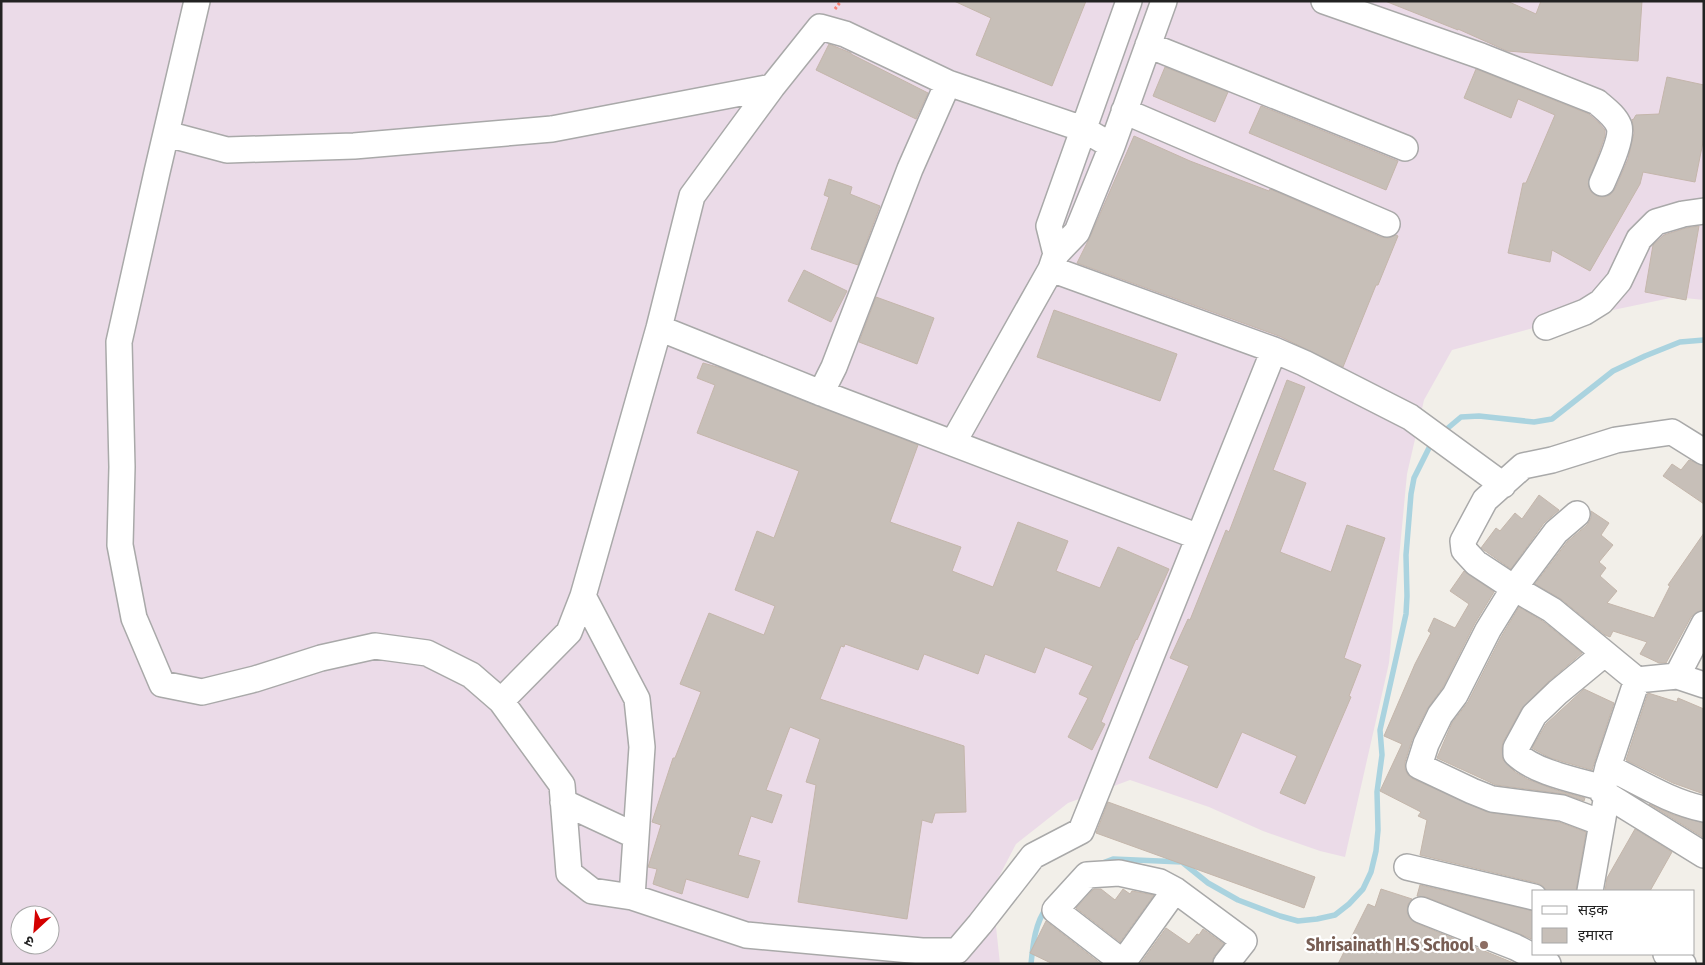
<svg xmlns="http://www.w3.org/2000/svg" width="1705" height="965" font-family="'Fira Sans Condensed','Noto Sans Devanagari',sans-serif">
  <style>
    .industrial { fill: #ebdbe8; fill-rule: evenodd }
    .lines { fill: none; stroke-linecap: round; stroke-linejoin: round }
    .stream { stroke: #aad3df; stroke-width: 5.5 }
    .building { fill: #c7bfb8; stroke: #c4b6ab }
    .minor-casing { stroke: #a9a9a9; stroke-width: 28 }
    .path { stroke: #fa8072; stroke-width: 3; stroke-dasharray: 2.5 2.5; stroke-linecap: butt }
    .minor { stroke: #fff; stroke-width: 25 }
    .education-dot { fill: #8d6e63; stroke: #fff; stroke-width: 2 }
    .labels { text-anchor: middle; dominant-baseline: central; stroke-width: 4.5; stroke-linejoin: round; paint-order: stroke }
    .education-label { font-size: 18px; font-weight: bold; fill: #785e54; stroke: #fff; text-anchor: end }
  </style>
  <rect width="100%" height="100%" fill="#f2efe9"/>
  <!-- industrial -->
  <path class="industrial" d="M1,1H1704V300L1675,297L1556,322L1452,350L1424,400L1407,474L1389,663L1345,857L1320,851L1263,831L1209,807L1130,780L1068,803L1016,844L992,890L1000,964H1ZM20,915H50V945H20Z"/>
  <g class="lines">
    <!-- stream -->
    <path class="stream" d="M1442,433L1461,417L1479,416L1534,422L1552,419L1613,371L1645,356L1680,342L1704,340
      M1100,864L1113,859L1182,862L1208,883L1238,900L1280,916L1298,921L1317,919L1335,915L1349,904L1363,889L1371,872L1376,851L1378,830L1377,792L1382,755L1380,730L1406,614L1407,596L1406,555L1411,494L1414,478L1433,440
      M1031,964C1033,944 1035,923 1047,907"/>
  </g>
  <!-- building -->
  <path class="building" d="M954,1H1086L1052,86L976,55L991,18Z
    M1385,1H1507L1536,14L1541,1H1642L1638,61L1507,51L1458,29V30Z
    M829,44L851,53V54L928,93L916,119L816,70Z
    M1165,67L1228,92L1215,122L1153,96Z
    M1476,69L1589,114L1599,123L1605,130V136L1588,184L1591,192L1597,196L1603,197L1610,195L1615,189L1628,159L1634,133L1632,119L1633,120L1636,115L1659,114L1667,77L1704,85V137L1695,182L1643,172L1640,184L1590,271L1552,250L1550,262L1508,253L1523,183H1526L1555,115L1518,99L1511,118L1464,98Z
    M1261,106L1398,161L1386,190L1249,133Z
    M1134,136L1190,161L1269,191L1270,189L1381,237L1388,238L1396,235L1398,236L1378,285H1376L1343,367L1279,336L1077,263L1090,237Z
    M829,179L852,187L850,194L880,206L858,265L811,249L829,197L824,195Z
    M1699,226L1686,300L1645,292L1653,245L1664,235L1686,228Z
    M804,270L847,291L831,322L788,301Z
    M876,297L934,318L917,364L859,342Z
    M1054,310L1177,354L1160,401L1037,357Z
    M703,363L721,368L918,445L890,522L961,547L952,571L993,587L1018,522L1068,541L1056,571L1100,588L1118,547L1169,569L1137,640L1136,639L1101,722L1105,724L1092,750L1068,737L1088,698L1079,694L1093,666L1045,647L1035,673L985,654L978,674L924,654L918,670L845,644L844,647L841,646L820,699L964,746L966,812L935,813L932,823L922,820L907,919L798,902L816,785L806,782L820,739L790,727L766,790L782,795L772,823L751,816L738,855L760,861L748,898L686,879L682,894L653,884L657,869L648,867L649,864L661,825L652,822L673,758H675L701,692L680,684L709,613L764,635L775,606L735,590L757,531L774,538L799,471L697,433L715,385L697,378Z
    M1287,380L1305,387L1273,470L1306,483L1280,552L1331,572L1347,525L1385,538L1344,658L1361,665L1349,696L1351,697L1305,804L1280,793L1297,756L1242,732L1217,788L1149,758L1189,666L1170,658L1188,619L1190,620L1226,530L1229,532Z
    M1689,460L1704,466V504L1663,476L1672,464L1681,470Z
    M1539,495L1559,510L1544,523L1511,569L1481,548L1496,528L1500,531L1515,513L1522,519Z
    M1591,511L1609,523L1601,535L1613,545L1599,562L1606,568L1600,576L1617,591L1607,603L1654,618L1670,586L1668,585L1704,533V610L1697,612L1691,617L1666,663H1659L1640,654L1647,642L1613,631L1610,637L1605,635L1561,599L1535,584L1567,542L1587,525L1591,518Z
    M1464,571L1494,592L1475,623L1443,687L1427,709L1412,740L1405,762V769L1408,775L1413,779L1487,812L1559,822L1586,832L1576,891H1547L1543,886L1537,883L1420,855L1427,820L1418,816L1421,812L1380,791L1402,744L1384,736L1415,664L1431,633L1428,631L1434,618L1455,628L1469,604L1450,591Z
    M1519,607L1544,622L1582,653L1548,682L1522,708L1503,742L1502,748L1503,760L1515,772L1527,779L1553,789L1585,798L1584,801L1564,794L1496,785L1437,758L1452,723L1468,702L1501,637Z
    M1584,689L1614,703L1592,770L1550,758L1532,748L1546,724Z
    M1648,693L1677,702L1678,698L1704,709V794L1673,783L1626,760Z
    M1108,802L1315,877L1304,908L1096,833Z
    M1649,804L1674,815L1704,823V838Z
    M1635,829L1672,852L1650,891H1605L1607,878Z
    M1420,885L1534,911V940L1520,934L1426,897L1417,896Z
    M1094,889H1101L1115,900L1123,889L1130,894L1132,891L1154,895L1120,942L1076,908Z
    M1381,889L1412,899L1408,904L1407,912L1410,919L1416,923L1516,964H1338L1368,904L1375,907Z
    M1046,921L1101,964H1053L1030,953Z
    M1166,928L1189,944L1197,934L1199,935L1203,929L1224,944L1214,956L1212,964H1140Z"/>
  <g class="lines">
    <defs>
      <path id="minor" d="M197,1L157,172L119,342L122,467L120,545L134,618L162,684L202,692L255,679L321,658L375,646L427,653L471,675L501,701
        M1324,1L1481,56L1597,102C1605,109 1615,116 1619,126C1623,138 1607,171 1602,183
        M1148,45L1405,148
        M1124,111L1387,224
        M167,134L227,150L354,146L552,129L772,87
        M1112,146L1083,129L948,83L845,34L820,27L772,87L692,196L659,328L583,596L569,632L501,701L562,785L569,873L592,891L632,897L746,935L922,951H957L980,924L1033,856L1081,831L1274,350
        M1056,254L1049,226L1129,1
        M1051,269L1274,350L1304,363L1410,417L1503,485
        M1546,327L1585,312L1601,302L1619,281L1639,239L1656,222L1683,214L1704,211
        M659,328L821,393L1199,537
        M821,393L834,367L910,169L948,83
        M953,443L1051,269L1056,254L1077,232L1112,146L1164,1
        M1577,514L1556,532L1514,588L1476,563L1464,550L1463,541L1485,500L1523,466L1552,460L1616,440L1672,432L1704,452
        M583,596L637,699L642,747L632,897
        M1677,676L1704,624
        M1637,680L1677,676L1704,685
        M1608,767C1639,782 1670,802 1704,809
        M1603,788C1576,780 1536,773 1516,754V748L1534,715L1558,692L1604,654
        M563,802L636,836
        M1602,823L1562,808L1492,799L1472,791L1419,766L1426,744L1440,715L1455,695L1488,630L1514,588L1552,610L1637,680L1608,767L1602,792L1607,795
        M1407,867L1534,897
        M1590,891L1607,795L1704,855
        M1421,910L1515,947L1548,964
        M1666,954L1683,964
        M1122,964L1175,890
        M1125,964L1055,910L1087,875L1119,873L1160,882L1175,890L1244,941L1226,964"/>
    </defs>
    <!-- minor casing -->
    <use href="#minor" class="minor-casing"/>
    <!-- path -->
    <path class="path" d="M835,9L841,1"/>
    <!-- minor -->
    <use href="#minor" class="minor"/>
  </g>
  <!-- markers -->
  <circle class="education-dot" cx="1484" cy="945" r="5"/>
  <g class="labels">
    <!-- education labels -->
    <g class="education-label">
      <text x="1474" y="945">Shrisainath H.S School</text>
    </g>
  </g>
  <!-- border -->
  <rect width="1705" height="965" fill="none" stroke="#222222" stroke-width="5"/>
  <!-- legend -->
  <rect x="1532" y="890" width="162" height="65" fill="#ffffff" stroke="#a7a7a7"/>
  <rect x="1542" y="906" width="25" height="8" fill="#ffffff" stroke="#a7a7a7"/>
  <text x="1578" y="915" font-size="15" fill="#222222">सड़क</text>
  <rect x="1542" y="928" width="25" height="15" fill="#c7bfb8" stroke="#a7a7a7"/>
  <text x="1578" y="940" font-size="15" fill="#222222">इमारत</text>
  <!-- north arrow -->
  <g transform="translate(35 930) rotate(206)"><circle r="24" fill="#ffffff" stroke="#a7a7a7"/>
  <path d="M0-4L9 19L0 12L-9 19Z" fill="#d40000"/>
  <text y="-8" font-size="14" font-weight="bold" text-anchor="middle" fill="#222222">उ</text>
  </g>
</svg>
